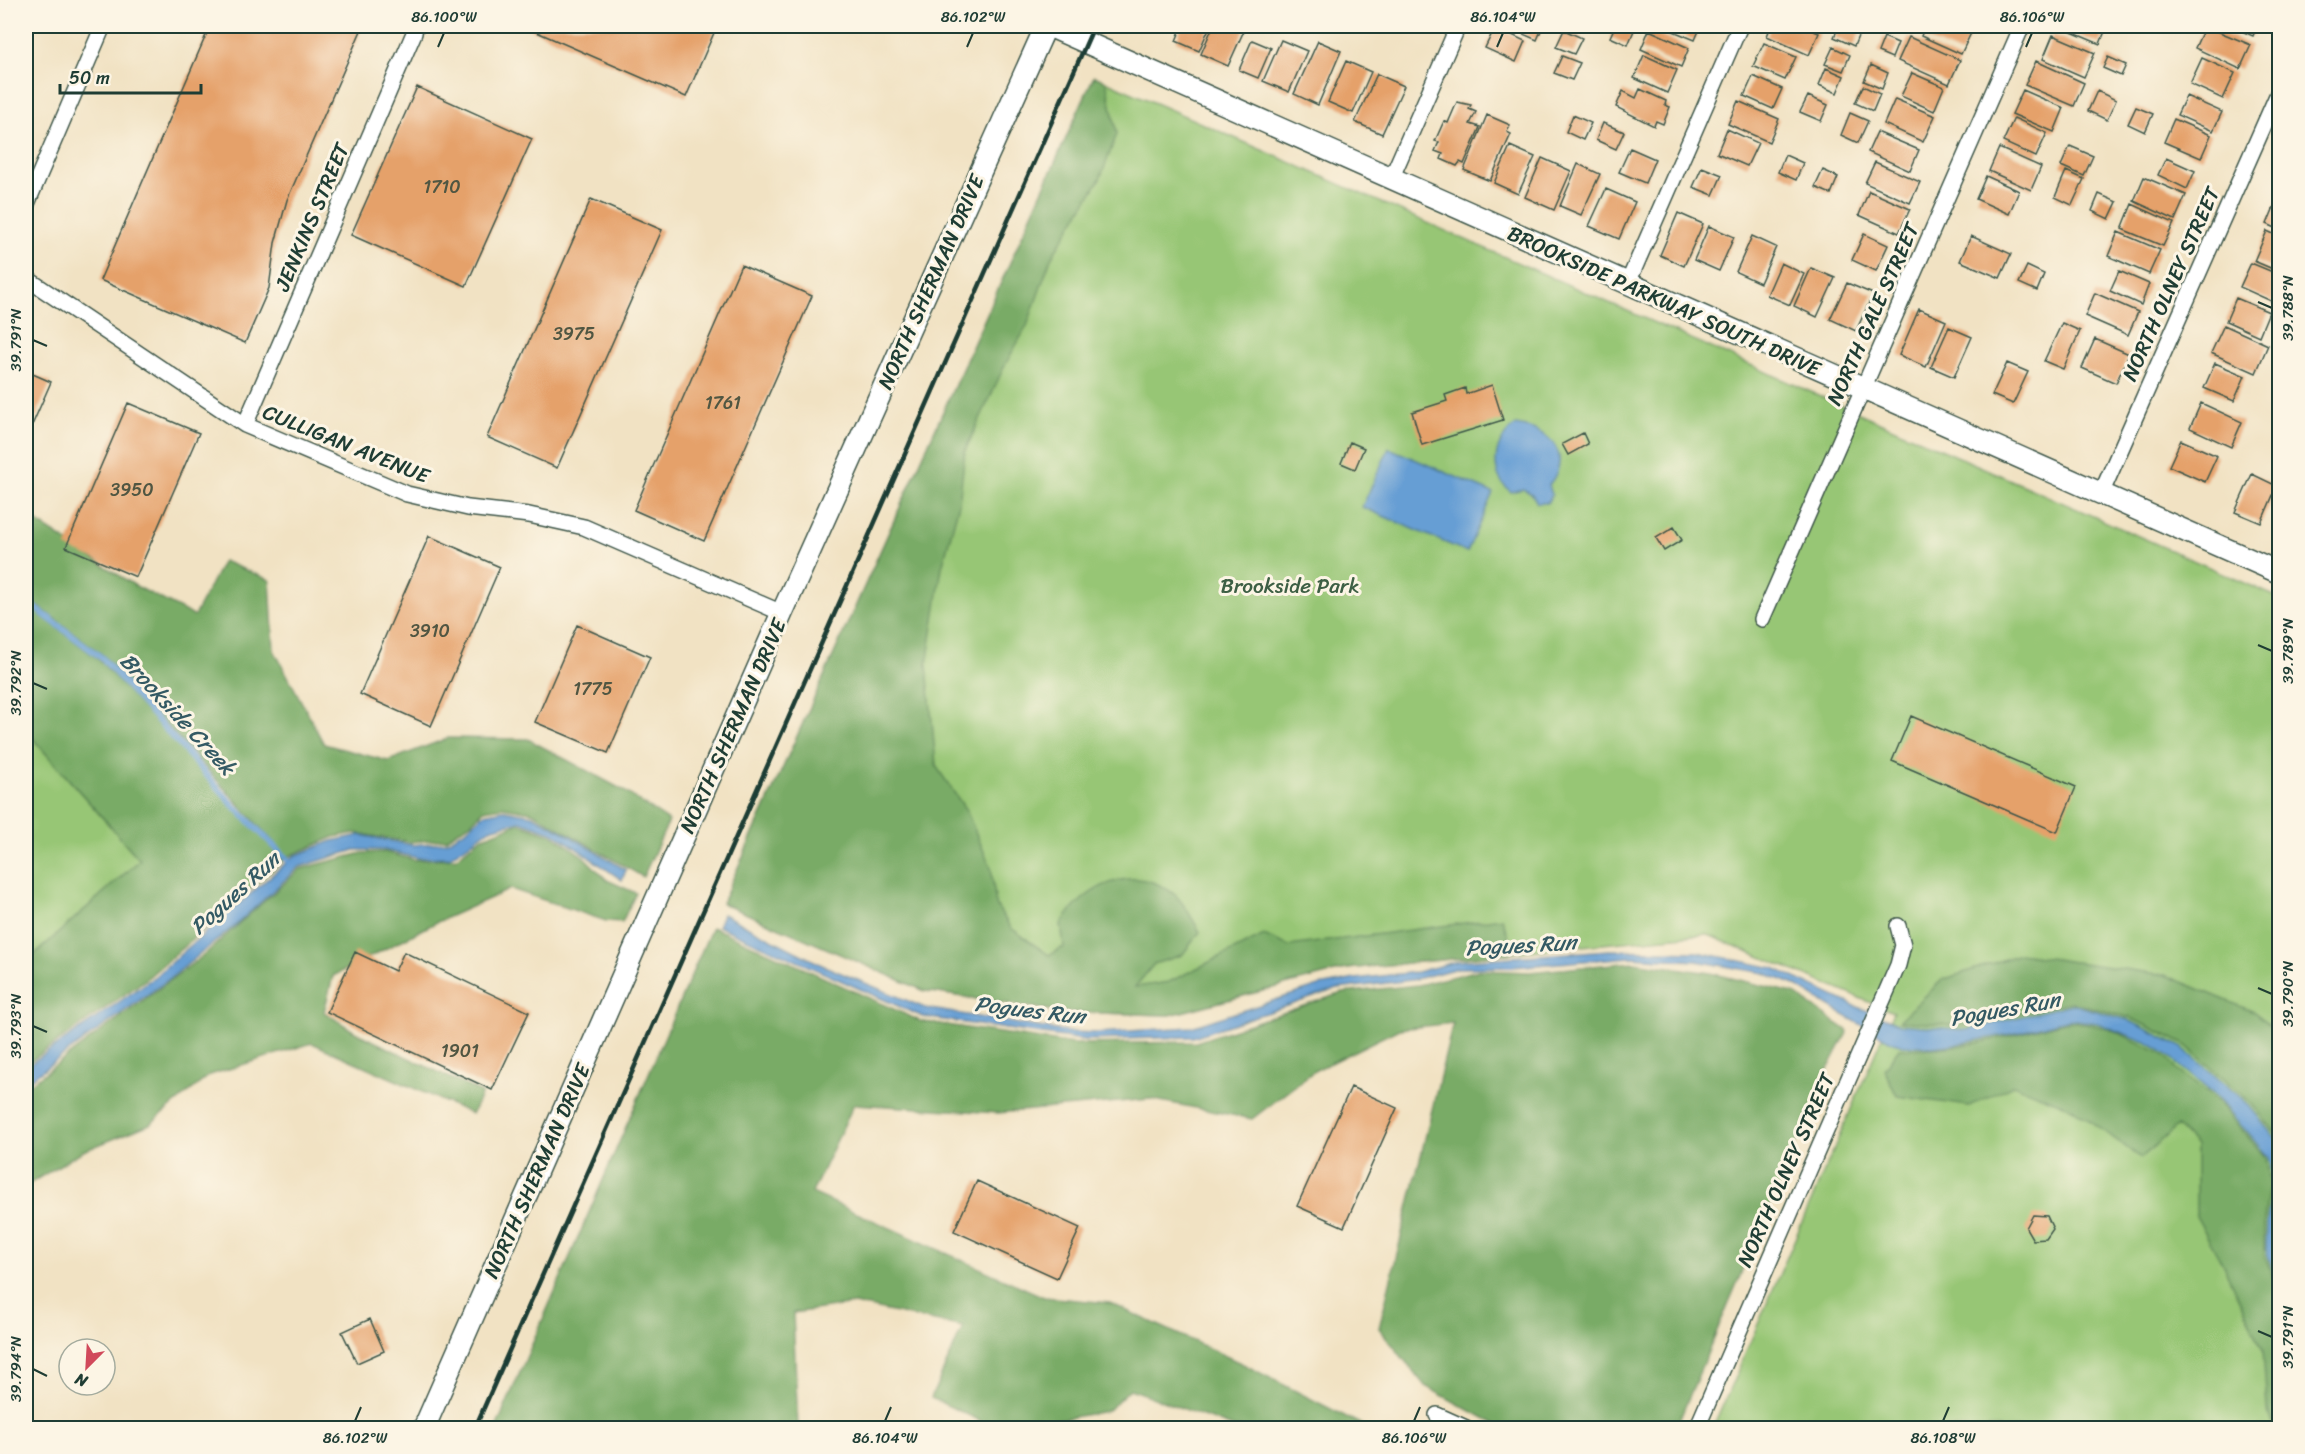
<svg xmlns="http://www.w3.org/2000/svg" width="2305" height="1454" font-family="Sriracha,sans-serif">
  <style>
    .green { fill: #97c675; stroke: #5b8254; stroke-width: 1.5 }
    .forest { fill: #79ab66; stroke: #4c744d; stroke-width: 1.5 }
    .water { fill: #669ed4; stroke: #426e84; stroke-width: 1.5 }
    .lines { fill: none; stroke-linecap: round; stroke-linejoin: round }
    .stream { stroke: #669ed4; stroke-width: 6 }
    .building { fill: #e5a16a }
    .street-casing { stroke: #3e5649; stroke-width: 18 }
    .secondary-casing { stroke: #3e5649; stroke-width: 24 }
    .street { stroke: #fff; stroke-width: 15 }
    .secondary { stroke: #fff; stroke-width: 21 }
    .rail { stroke: #1f3d34; stroke-width: 4.5 }
    .ticks { fill: none; stroke: #1f3d34; stroke-width: 2 }
    .labels { text-anchor: middle; dominant-baseline: central; stroke-width: 6; stroke-linejoin: round; paint-order: stroke }
    .number-label { font-size: 18px; fill: #505642 }
    .street-label { font-size: 21px; fill: #1f3d34; stroke: #fcf5e5 }
    .park-label { font-size: 21px; fill: #3d5f44; stroke: #fcf5e5 }
    .water-label { font-size: 22px; font-style: italic; fill: #345a64; stroke: #fcf5e5 }
    .neatline { fill: none; stroke: #1f3d34; stroke-width: 2 }
    .ticks-label { font-size: 15px; text-anchor: middle; fill: #1f3d34 }
  </style>
  <rect width="100%" height="100%" fill="#fcf5e5"/>
  <filter id="ink" filterUnits="userSpaceOnUse"><feTurbulence type="fractalNoise" baseFrequency=".0167" numOctaves="2"/><feDisplacementMap in="SourceGraphic" scale="12" xChannelSelector="R" yChannelSelector="G"/><feConvolveMatrix kernelMatrix="1 2 1 2 8 2 1 2 1" color-interpolation-filters="sRGB"/></filter>
  <filter id="wash" filterUnits="userSpaceOnUse"><feTurbulence type="fractalNoise" baseFrequency=".008" numOctaves="4" result="noise"/><feDisplacementMap in="SourceGraphic" scale="24" xChannelSelector="R" yChannelSelector="G"/><feGaussianBlur stdDeviation="1.35" result="paint"/><feColorMatrix in="noise" values="0 0 0 0 0 0 0 0 0 0 0 0 0 0 0 0 0 1.4 0 .05"/><feComposite in="paint" operator="in"/></filter>
  <g filter="url(#wash)">
    <rect width="100%" height="100%" fill="#f1e2c3"/>
    <!-- green -->
    <path class="green" d="M1094,76L2279,598V1428H1713L1893,1012L1706,934L1346,969L1170,1015L1063,1012L925,991L722,903Z
      M26,731L140,860L26,962Z"/>
    <!-- forest -->
    <path class="forest" d="M1094,76L1106,81L1117,134L1100,179L1051,258L1027,326L1005,365L965,451L959,504L942,567L927,665L936,766L966,810L991,868L996,905L1011,928L1049,955L1064,947L1061,924C1087,885 1132,862 1174,894C1184,902 1193,920 1200,932L1182,955L1154,964L1135,987L1169,982L1264,935L1289,946L1502,918L1514,953L1346,969L1170,1015L1063,1012L925,991L722,903Z
      M26,515L134,585L194,616L223,561L270,580L274,650L324,744L388,761L448,738L528,739L621,789L669,821L643,877L532,812L503,807L484,810L471,823L446,839L408,842L355,833L334,837L287,857L103,655L26,597Z
      M26,604L98,659L284,860L145,980L26,1064V962L140,860L26,731Z
      M519,823L553,835L584,857L607,880L636,893L622,922L606,921L511,889L435,923L333,976L324,1012L355,1032L482,1093L472,1114L312,1043L210,1075L150,1124L81,1152L26,1186V1087L204,955L300,869L362,853L385,852L415,860L456,858L481,838Z
      M712,927L920,1021L1073,1044L1196,1042L1342,993L1418,985L1479,970L1529,972L1634,962L1711,973L1793,993L1848,1031L1824,1077L1676,1428H1502L1425,1386L1379,1328L1453,1023L1399,1029L1314,1071L1252,1119L1150,1099L998,1113L854,1104L812,1193L1044,1297L1110,1303L1243,1364L1368,1428H1235L1130,1389L1107,1411L1010,1428H996L931,1398L963,1327L854,1304L793,1313L798,1428H496Z
      M2020,954L2165,975L2254,1012L2279,1032V1137L2250,1102L2184,1044L2131,1018L2071,1002L1963,1026L1899,1021L1942,980Z
      M2069,1021L2090,1024L2115,1031L2164,1055L2178,1071L2217,1100L2266,1158L2270,1181L2264,1221V1253L2279,1293V1428H2273L2267,1408L2263,1350L2219,1257L2196,1216V1146L2177,1126L2141,1158L2072,1108L2013,1085L1969,1106L1897,1096L1884,1069L1899,1048C1958,1052 2012,1035 2069,1021Z"/>
    <!-- water -->
    <path class="water" d="M1516,425C1549,430 1574,453 1549,485L1552,495L1547,503H1537L1532,494L1523,489L1511,492C1488,473 1493,442 1516,425Z
      M1389,448L1493,493L1467,552L1362,507Z
      M504,810L532,815L562,831L626,870L622,880L554,833L520,821L490,829L450,857L418,858L384,850H355L299,867L238,923L172,977L26,1082V1067L153,978L294,856L332,841L360,835L412,845L446,842L466,830L484,814Z
      M723,914L822,965L925,1008L1068,1032L1099,1033L1191,1027L1319,986L1355,979L1417,972L1458,961L1609,950L1698,952L1774,968L1853,1005L1900,1024L1966,1030L2072,1004L2128,1020L2180,1046L2246,1102L2279,1142V1288L2266,1250L2267,1219L2274,1182L2269,1158L2218,1098L2165,1053L2148,1043L2097,1023L2069,1019L2021,1032L1957,1044L1931,1047L1903,1045L1893,1042L1840,1013L1795,985L1764,973L1696,961L1631,957L1512,967L1458,968L1412,980L1338,989L1193,1037L1084,1040L923,1017L718,926Z"/>
    <g class="lines">
      <!-- stream -->
      <path class="stream" d="M26,601L102,658L234,806L292,864"/>
    </g>
    <g id="blocks">
      <!-- building -->
      <path class="building" d="M210,26H363L287,200L275,243L269,288L245,343L100,280Z
        M523,26H717L686,97Z
        M1182,26H1210L1199,51L1176,41Z
        M1213,26H1246L1228,66L1201,54Z
        M1505,26H1543L1537,40Z
        M1615,26L1635,28L1628,45L1610,37Z
        M1661,26H1701L1695,40Z
        M1771,26H1801L1819,33L1809,55L1767,36Z
        M1839,26H1854L1861,29L1854,46L1834,37Z
        M1925,26H1960L1972,31L1961,54L1921,36Z
        M2057,26H2107L2100,44Z
        M2205,26L2251,45L2240,69L2195,48Z
        M2230,26H2257L2253,36Z
        M1495,27L1525,41L1516,62L1485,48Z
        M1564,30L1582,38L1574,54L1556,47Z
        M1649,30L1689,48L1681,67L1641,49Z
        M2053,35L2095,53L2084,77L2043,59Z
        M1884,37L1898,43L1892,58L1878,52Z
        M1909,37L1960,60L1949,84L1898,61Z
        M1252,40L1271,48L1258,78L1239,70Z
        M1281,40L1307,51L1289,92L1263,81Z
        M1318,41L1341,51L1318,105L1294,94Z
        M1764,43L1796,57L1785,80L1753,66Z
        M1833,47L1850,55L1843,71L1825,64Z
        M1644,55L1677,70L1667,93L1634,78Z
        M1562,56L1580,63L1572,80L1554,73Z
        M2108,57L2126,65L2121,76L2103,68Z
        M2202,58L2235,73L2223,99L2190,84Z
        M1346,61L1371,72L1353,113L1328,102Z
        M2036,61L2084,83L2074,106L2025,85Z
        M1871,65L1888,73L1882,89L1864,81Z
        M1826,68L1844,76L1837,93L1819,85Z
        M1912,73L1944,87L1934,111L1901,96Z
        M1377,74L1404,86L1382,134L1355,122Z
        M1753,76L1782,89L1773,109L1744,96Z
        M1863,86L1880,94L1873,111L1855,103Z
        M417,87L532,139L466,286L351,235Z
        M1640,89L1666,101L1665,105L1670,107L1663,124L1656,121L1654,126L1616,107L1623,91L1636,98Z
        M2023,90L2064,108L2054,132L2012,114Z
        M2097,91L2116,100L2107,120L2088,111Z
        M1808,96L1828,105L1821,121L1800,112Z
        M2186,96L2222,112L2213,131L2177,115Z
        M1895,99L1935,116L1923,142L1884,124Z
        M1738,101L1779,119L1769,142L1728,124Z
        M1457,102L1471,105L1469,109L1476,112L1470,124L1480,127L1464,164L1460,162L1457,166L1441,159L1443,154L1435,151L1439,142L1435,141L1444,121L1448,123Z
        M2136,107L2153,114L2145,132L2128,124Z
        M1850,113L1868,121L1858,143L1841,135Z
        M1487,115L1510,125L1507,132L1511,134L1490,181L1464,170Z
        M1573,115L1591,123L1583,140L1566,132Z
        M2014,118L2047,133L2036,157L2003,142Z
        M2174,119L2211,135L2201,158L2164,142Z
        M1603,123L1624,132L1616,149L1596,140Z
        M1727,129L1758,143L1747,166L1717,153Z
        M1877,132L1919,150L1910,171L1868,152Z
        M1510,146L1535,157L1518,194L1494,183Z
        M2070,146L2093,156L2084,176L2061,166Z
        M1630,148L1655,159L1645,183L1619,172Z
        M1999,148L2041,167L2031,190L1989,171Z
        M1785,155L1803,163L1796,180L1778,172Z
        M1542,158L1571,171L1554,210L1525,197Z
        M2166,158L2195,171L2187,189L2158,175Z
        M1875,162L1920,182L1910,203L1865,183Z
        M1578,164L1600,174L1581,215L1560,206Z
        M1702,167L1722,175L1713,195L1693,187Z
        M1823,170L1838,177L1831,194L1815,187Z
        M2066,171L2084,179L2072,205L2055,197Z
        M1986,176L2019,191L2009,214L1976,199Z
        M2144,177L2186,195L2175,220L2134,201Z
        M1606,189L1635,202L1619,239L1589,226Z
        M1869,191L1910,209L1899,233L1859,215Z
        M2099,194L2117,202L2109,219L2092,211Z
        M591,199L662,230L557,468L487,437Z
        M2277,200L2280,201V230L2267,224Z
        M2132,204L2174,223L2163,246L2122,229Z
        M1678,213L1703,224L1684,266L1660,255Z
        M1709,226L1734,237L1719,271L1694,260Z
        M2267,231L2280,237V272L2254,261Z
        M2118,232L2160,250L2149,274L2108,256Z
        M1864,234L1888,245L1876,271L1852,260Z
        M1752,236L1776,247L1760,283L1736,272Z
        M1971,236L2011,254L2000,278L1960,261Z
        M1781,263L1804,274L1790,305L1767,295Z
        M2251,263L2280,275V305L2240,287Z
        M741,265L812,296L704,541L634,510Z
        M2027,266L2044,274L2037,291L2019,283Z
        M1811,268L1835,278L1817,317L1794,306Z
        M2119,271L2149,284L2141,305L2110,291Z
        M1847,283L1873,294L1856,331L1830,319Z
        M2095,293L2138,312L2128,335L2085,316Z
        M2236,298L2269,312L2259,336L2226,321Z
        M1919,309L1946,321L1926,367L1899,355Z
        M2062,323L2080,331L2063,369L2044,361Z
        M2224,325L2268,345L2256,373L2211,353Z
        M1949,327L1972,337L1954,377L1931,367Z
        M2095,339L2129,354L2116,383L2082,368Z
        M2007,363L2028,372L2013,404L1992,395Z
        M2215,363L2245,376L2234,401L2204,388Z
        M26,371L51,382L26,439Z
        M1492,385L1503,420L1422,445L1412,412L1447,401L1445,395L1465,388L1466,394Z
        M128,403L199,433L136,577L66,547Z
        M2201,403L2242,422L2231,447L2190,428Z
        M1583,433L1588,444L1568,455L1562,444Z
        M2181,440L2217,456L2205,482L2169,466Z
        M1350,442L1364,448L1355,469L1341,463Z
        M2252,474L2277,486L2261,523L2235,512Z
        M1674,527L1682,540L1664,551L1656,538Z
        M429,536L500,567L431,726L360,694Z
        M577,625L650,657L608,753L535,722Z
        M1911,716L2076,787L2057,832L1892,761Z
        M355,952L395,971L404,952L529,1012L492,1090L327,1012Z
        M1351,1087L1397,1108L1344,1227L1297,1206Z
        M977,1181L1080,1228L1057,1278L954,1231Z
        M2033,1215L2047,1216L2053,1229L2046,1239L2033,1240L2026,1228Z
        M370,1319L384,1351L357,1363L342,1332Z"/>
    </g>
  </g>
  <g filter="url(#ink)">
    <use href="#blocks" fill-opacity="0" stroke="#3e5649" stroke-width="1.5"/>
    <g class="lines">
      <defs>
        <path id="street" d="M1391,179L1458,26
          M26,206L103,26
          M26,278L245,425L407,494L468,508L529,515L584,527L782,613
          M1627,285L1740,26
          M245,425L414,33L415,26
          M2101,494L2280,89
          M1762,619L2022,26
          M1437,1415L1466,1428
          M1697,1428L1898,965L1903,945L1898,926"/>
        <path id="secondary" d="M1049,26L2280,573
          M424,1428L782,613L1046,26"/>
      </defs>
      <!-- street casing -->
      <use href="#street" class="street-casing"/>
      <!-- secondary casing -->
      <use href="#secondary" class="secondary-casing"/>
      <!-- street -->
      <use href="#street" class="street"/>
      <!-- secondary -->
      <use href="#secondary" class="secondary"/>
      <!-- rail -->
      <path class="rail" d="M475,1428L1094,26"/>
    </g>
  </g>
  <!-- ticks -->
  <path class="ticks" d="M438,47L444,33M967,47L973,33M1497,47L1503,33M2026,47L2032,33M2258,302L2272,308M33,340L47,346M2258,645L2272,651M33,683L47,689M2258,988L2272,994M33,1026L47,1032M2258,1331L2272,1337M33,1369L47,1376M355,1421L361,1407M885,1421L891,1407M1414,1421L1420,1407M1943,1421L1949,1407"/>
  <g class="labels">
    <!-- number labels -->
    <g class="number-label">
      <text x="442" y="187">1710</text>
      <text x="574" y="334">3975</text>
      <text x="723" y="403">1761</text>
      <text x="132" y="490">3950</text>
      <text x="430" y="631">3910</text>
      <text x="593" y="689">1775</text>
      <text x="460" y="1051">1901</text>
    </g>
    <!-- street labels -->
    <g class="street-label">
      <text transform="translate(312 217) rotate(-67)">JENKINS STREET</text>
      <text transform="translate(931 282) rotate(-66)">NORTH SHERMAN DRIVE</text>
      <text transform="translate(2171 284) rotate(-66)">NORTH OLNEY STREET</text>
      <text transform="translate(1664 301) rotate(24)">BROOKSIDE PARKWAY SOUTH DRIVE</text>
      <text transform="translate(1873 314) rotate(-66)">NORTH GALE STREET</text>
      <text transform="translate(346 444) rotate(22)">CULLIGAN AVENUE</text>
      <text transform="translate(733 726) rotate(-66)">NORTH SHERMAN DRIVE</text>
      <text transform="translate(1786 1170) rotate(-66)">NORTH OLNEY STREET</text>
      <text transform="translate(537 1171) rotate(-66)">NORTH SHERMAN DRIVE</text>
    </g>
    <!-- park labels -->
    <g class="park-label">
      <text x="1290" y="586">Brookside Park</text>
    </g>
    <!-- water labels -->
    <g class="water-label">
      <text transform="translate(178 714) rotate(47)">Brookside Creek</text>
      <text transform="translate(235 893) rotate(-42)">Pogues Run</text>
      <text transform="translate(1521 945) rotate(-3)">Pogues Run</text>
      <text transform="translate(2005 1009) rotate(-10)">Pogues Run</text>
      <text transform="translate(1030 1010) rotate(7)">Pogues Run</text>
    </g>
  </g>
  <!-- margin -->
  <rect width="2305" height="1454" fill="none" stroke="#fcf5e5" stroke-width="66"/>
  <!-- north arrow -->
  <g transform="translate(87 1367) rotate(204)"><circle r="28" fill="#fcf5e5" stroke="#a4ab9e" stroke-width="1.5"/>
  <path d="M0-4.5L10 22L0 15L-10 22Z" fill="#d1495b"/>
  <text y="-9" font-size="16" font-weight="bold" text-anchor="middle" fill="#1f3d34">N</text>
  </g>
  <!-- scale -->
  <path d="M60 84v9h141v-9" fill="none" stroke="#1f3d34" stroke-width="3"/>
  <text x="69" y="84" font-size="18" fill="#1f3d34" stroke="#fcf5e5" stroke-width="4.5" paint-order="stroke">50 m</text>
  <rect x="33" y="33" width="2239" height="1388" class="neatline"/>
  <g class="ticks-label">
    <text x="444" y="22">86.100°W</text>
    <text x="973" y="22">86.102°W</text>
    <text x="1503" y="22">86.104°W</text>
    <text x="2032" y="22">86.106°W</text>
    <text transform="translate(2288 308) rotate(-90)" y="5">39.788°N</text>
    <text transform="translate(16 340) rotate(-90)" y="5">39.791°N</text>
    <text transform="translate(2288 651) rotate(-90)" y="5">39.789°N</text>
    <text transform="translate(16 683) rotate(-90)" y="5">39.792°N</text>
    <text transform="translate(2288 994) rotate(-90)" y="5">39.790°N</text>
    <text transform="translate(16 1026) rotate(-90)" y="5">39.793°N</text>
    <text transform="translate(2288 1337) rotate(-90)" y="5">39.791°N</text>
    <text transform="translate(16 1369) rotate(-90)" y="5">39.794°N</text>
    <text x="355" y="1443">86.102°W</text>
    <text x="885" y="1443">86.104°W</text>
    <text x="1414" y="1443">86.106°W</text>
    <text x="1943" y="1443">86.108°W</text>
  </g>
</svg>
